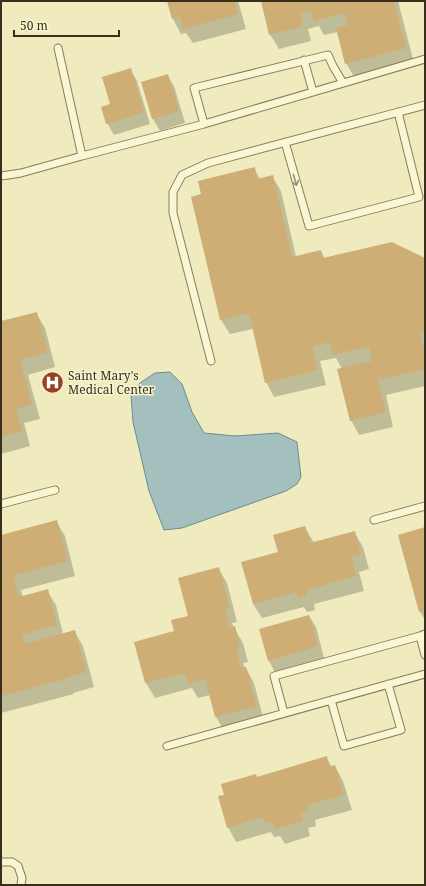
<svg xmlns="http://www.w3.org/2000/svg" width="426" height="886" font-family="'Noto Serif',serif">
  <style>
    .water { fill: #a3c0be; stroke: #6a8e8e }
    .shadow { fill: #0003 }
    .building { fill: #ceae74 }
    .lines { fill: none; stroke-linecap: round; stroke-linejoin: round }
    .lane-casing { stroke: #887c57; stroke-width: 9 }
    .lane { stroke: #f9f7d3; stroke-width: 7 }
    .oneway { stroke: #989378 }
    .labels { text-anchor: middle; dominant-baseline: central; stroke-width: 3; stroke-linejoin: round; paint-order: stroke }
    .poi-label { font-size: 12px; fill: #372f1c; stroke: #f6f4cf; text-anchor: start }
  </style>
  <rect width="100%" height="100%" fill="#efebbf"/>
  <!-- water -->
  <path class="water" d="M170,372L182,384L192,412L204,433L235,436L278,433L297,442L301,477L297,484L286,491L182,528L164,530L149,491L133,422L131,395L140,383L155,373Z"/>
  <!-- shadow -->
  <path class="shadow" d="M168,1H238L246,29L193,43L186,33L181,34L173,19Z
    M262,1H398L414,63L355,78L346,63L338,32L324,35L319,26L308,29L311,41L279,49L270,34Z
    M130,69L137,81L150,124L114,135L107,123L111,105Z
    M167,75L174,86L185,123L160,131L153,119L142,83Z
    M254,168L260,179L272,176L281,191L296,257L321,251L325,259H425V386L386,395L393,427L359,435L351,420L342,369L336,358L320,361L326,385L274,397L266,382L253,329L230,334L221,320L203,195Z
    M36,313L45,328L55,367L28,375L40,419L24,423L30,446L1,454V322Z
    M56,521L65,536L75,576L21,590L23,597L47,591L56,605L63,634L74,631L83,646L94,687L73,693L74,694L1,713V536Z
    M305,527L314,543L354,532L363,547L369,569L359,572L364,591L314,604L315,610L307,612L304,607L262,618L253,604L279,553Z
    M425,528V620L420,612L399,536Z
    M218,568L227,583L237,622L232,623L234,628L243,643L248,662L243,663L245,668H246L254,683L264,721L225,732L216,717L210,695L198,698L192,688L155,698L146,683L136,643L176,632L189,617Z
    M309,616L316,627L324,658L275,672L269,661Z
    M326,757L332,767L335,766L343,781L352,810L315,820L316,826L308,828L310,836L285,844L280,836L274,837L271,832L236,842L228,827L225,795L257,778Z"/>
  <!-- building -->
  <path class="building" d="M167,1H235L238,14L183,29L180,17L172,19Z
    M261,1H394L406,48L345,64L336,28L348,25L345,13L314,21L312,11L300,14L303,26L269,35Z
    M131,68L144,112L106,124L101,107L110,104L102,77Z
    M168,74L179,111L152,119L141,82Z
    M255,167L257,179L273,175L292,257L321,250L323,258L392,242L425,258V331L419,332L423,347L425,346V369L378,380L386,412L350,421L337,369L372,361L369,346L333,355L330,342L312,346L318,370L265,383L249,313L220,320L191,197L201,194L198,181Z
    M37,312L48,352L20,360L32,404L16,409L22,431L1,436V321Z
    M57,520L68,561L13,575L19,597L48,589L57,625L22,635L25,644L75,630L86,672L65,678L66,679L1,696V535Z
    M305,526L310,543L355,531L361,554L351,557L356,576L306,590L307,595L298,598L296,592L253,604L241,562L278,552L273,535Z
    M425,527V611L419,612L398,535Z
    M219,567L229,607L225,608L230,628L235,626L240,647L236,648L241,668L246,667L257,706L215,717L205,679L188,684L185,673L145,683L134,642L174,631L171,620L188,616L178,578Z
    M309,615L318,646L268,661L259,629Z
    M327,756L329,767L335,765L344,795L307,805L308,811L300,813L303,821L275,829L273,821L265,823L263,817L227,828L218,796L224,795L221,784L256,774L257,777Z"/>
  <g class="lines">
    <defs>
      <path id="lane" d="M58,48L82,156L204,124L425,59
        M304,60L313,92
        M204,124L194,88L328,55L333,66L343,83
        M285,142L309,226L419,197L398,112
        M1,176L21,173L82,156
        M211,361L173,213V192L182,175L208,163L425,105
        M1,504L55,490
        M374,520L425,506
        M425,634L420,636L425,655
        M331,700L344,746L401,730L388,684
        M284,713L274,676L420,636
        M167,746L425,674
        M1,862H12L18,866L22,878L21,885"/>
    </defs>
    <!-- lane casing -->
    <use href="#lane" class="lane-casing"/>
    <!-- lane -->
    <use href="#lane" class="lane"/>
  </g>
  <!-- one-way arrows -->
  <defs><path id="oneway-shaft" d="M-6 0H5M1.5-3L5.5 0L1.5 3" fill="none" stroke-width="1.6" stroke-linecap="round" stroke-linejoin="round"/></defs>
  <use class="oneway" href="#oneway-shaft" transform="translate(295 180) rotate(74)"/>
  <!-- icons -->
  <defs>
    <symbol id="hospital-disc" viewBox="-11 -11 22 22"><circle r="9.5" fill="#984026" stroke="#f6f4cf"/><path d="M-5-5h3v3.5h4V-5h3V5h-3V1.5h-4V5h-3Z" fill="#fff"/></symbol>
  </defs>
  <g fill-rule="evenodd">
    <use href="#hospital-disc" x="40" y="370" width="25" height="25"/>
  </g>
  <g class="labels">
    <!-- poi labels -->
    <g class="poi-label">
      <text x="68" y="375">Saint Mary's<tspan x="68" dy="14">Medical Center</tspan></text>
    </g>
  </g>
  <!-- border -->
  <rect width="426" height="886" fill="none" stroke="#372f1c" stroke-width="4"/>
  <!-- scale -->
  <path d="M14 30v6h105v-6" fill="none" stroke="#372f1c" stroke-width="2"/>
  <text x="20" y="30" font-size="12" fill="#372f1c" stroke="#f6f4cf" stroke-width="3" paint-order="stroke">50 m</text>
</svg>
